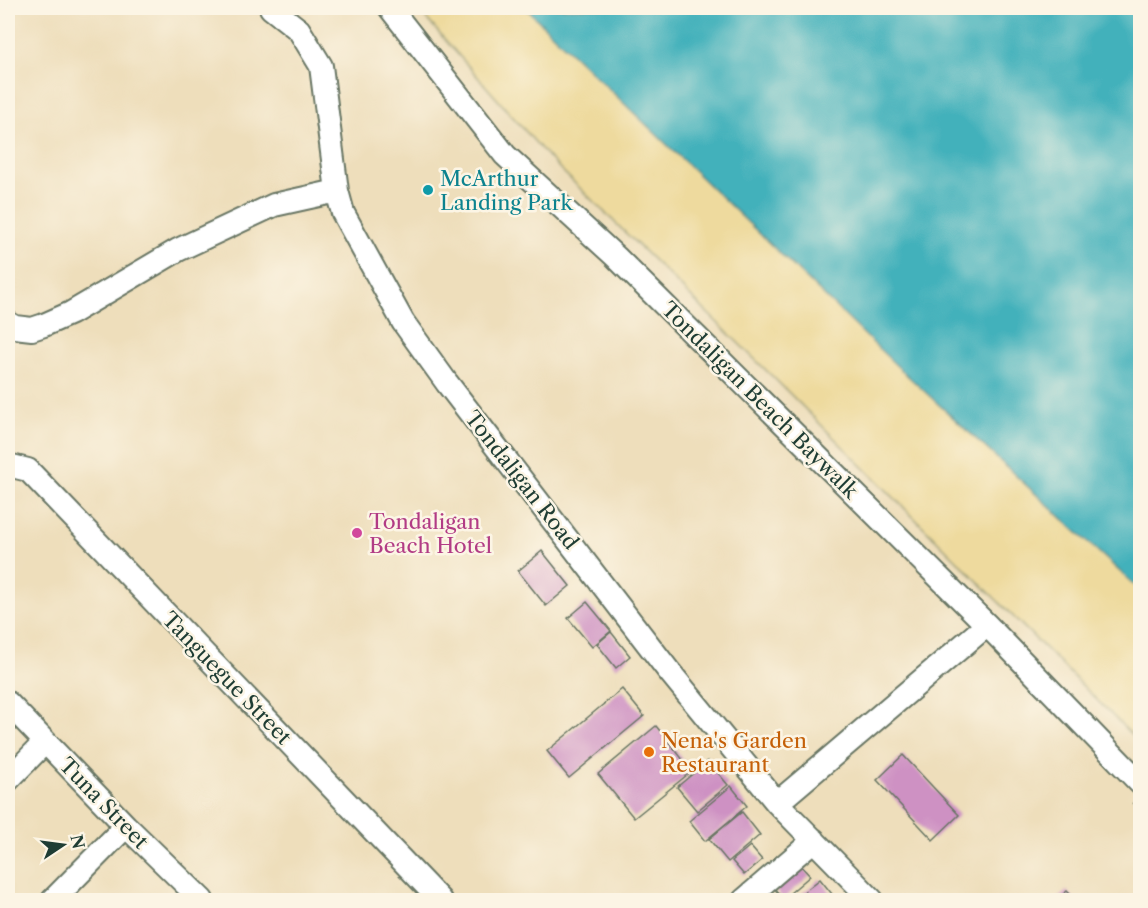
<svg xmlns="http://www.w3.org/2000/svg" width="1148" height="908" font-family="'Libre Caslon Text',serif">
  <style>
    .sand { fill: #eeda9e; stroke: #868c69; stroke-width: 1.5 }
    .water { fill: #42b1bb; stroke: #307778; stroke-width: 1.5 }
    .building { fill: #ce91c3 }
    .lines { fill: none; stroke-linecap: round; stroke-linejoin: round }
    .minor-casing { stroke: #677563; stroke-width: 26 }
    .path { stroke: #677563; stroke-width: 4; stroke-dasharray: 1.5 4.5; stroke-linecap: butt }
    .minor { stroke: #fff; stroke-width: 22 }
    .culture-dot { fill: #0f9aa8; stroke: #fcf5e5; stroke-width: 2 }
    .hotel-dot { fill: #d1479c; stroke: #fcf5e5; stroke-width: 2 }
    .food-dot { fill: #e8710a; stroke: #fcf5e5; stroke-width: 2 }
    .labels { text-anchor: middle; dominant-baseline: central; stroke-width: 5; stroke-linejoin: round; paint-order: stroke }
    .culture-label { font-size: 21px; fill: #0d838f; stroke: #fcf5e5; text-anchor: start }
    .street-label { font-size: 21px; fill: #1f3d34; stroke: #fcf5e5 }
    .hotel-label { font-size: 21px; fill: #b23c85; stroke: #fcf5e5; text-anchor: start }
    .food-label { font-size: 21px; fill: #c56008; stroke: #fcf5e5; text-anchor: start }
  </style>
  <rect width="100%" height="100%" fill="#fcf5e5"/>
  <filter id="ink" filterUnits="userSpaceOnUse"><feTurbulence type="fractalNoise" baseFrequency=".0167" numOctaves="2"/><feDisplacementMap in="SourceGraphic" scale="12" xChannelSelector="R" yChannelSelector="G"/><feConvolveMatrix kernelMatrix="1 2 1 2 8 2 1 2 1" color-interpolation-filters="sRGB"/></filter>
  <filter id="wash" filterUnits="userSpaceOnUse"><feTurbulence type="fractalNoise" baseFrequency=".008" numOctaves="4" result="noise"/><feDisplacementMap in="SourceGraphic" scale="24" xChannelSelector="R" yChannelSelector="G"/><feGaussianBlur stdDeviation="1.35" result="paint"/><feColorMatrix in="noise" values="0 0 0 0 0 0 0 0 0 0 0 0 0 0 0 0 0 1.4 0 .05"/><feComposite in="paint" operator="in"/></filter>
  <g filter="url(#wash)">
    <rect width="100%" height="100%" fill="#eedebb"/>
    <!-- sand -->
    <path class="sand" d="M417,8H526L551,33L895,364L1140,590V743L774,378L550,159Z"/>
    <!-- water -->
    <path class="water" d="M526,8H1140V590L895,364L551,33Z"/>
    <g id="blocks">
      <!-- building -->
      <path class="building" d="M542,551L570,586L546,606L518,571Z
        M587,602L611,631L592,647L568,618Z
        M611,632L630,656L616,668L597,644Z
        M622,689L644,716L569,778L547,751Z
        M656,726L692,771L634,818L598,774Z
        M903,755L959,815L933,840L877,780Z
        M708,761L728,785L697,811L677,787Z
        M731,786L747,806L705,841L689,821Z
        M742,812L760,835L728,862L709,839Z
        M750,846L762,860L744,875L732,861Z
        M801,866L810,876L783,899L774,888Z
        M820,879L836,899L794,900Z
        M1067,891L1076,900H1056Z"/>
    </g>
  </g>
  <g filter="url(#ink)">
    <use href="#blocks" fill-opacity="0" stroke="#677563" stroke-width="1.5"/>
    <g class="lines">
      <defs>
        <path id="minor" d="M271,8L299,30L321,66L337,191L343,213L403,322L447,383L668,670L777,803L872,900
          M390,8L505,155L616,257L987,625L1140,783
          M8,323L15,327L32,329L44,325L71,313L178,250L274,205L337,191
          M8,465L28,470L440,900
          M8,703L126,826L202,900
          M8,780L45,742
          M777,803L987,625
          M53,900L126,826
          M744,900L814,840"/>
      </defs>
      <!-- minor casing -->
      <use href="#minor" class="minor-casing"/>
      <!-- path -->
      <path class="path" d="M1133,802L1140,810"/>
      <!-- minor -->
      <use href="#minor" class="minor"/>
    </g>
  </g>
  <!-- markers -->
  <circle class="culture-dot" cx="428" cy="190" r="6"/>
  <circle class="hotel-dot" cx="357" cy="533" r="6"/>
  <circle class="food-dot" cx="649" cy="752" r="6"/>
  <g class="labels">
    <!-- culture labels -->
    <g class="culture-label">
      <text x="440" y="178">McArthur<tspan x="440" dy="24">Landing Park</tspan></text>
    </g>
    <!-- street labels -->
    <g class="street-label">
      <text transform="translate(760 400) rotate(45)">Tondaligan Beach Baywalk</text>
      <text transform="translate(522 480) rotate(52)">Tondaligan Road</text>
      <text transform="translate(227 678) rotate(46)">Tanguegue Street</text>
      <text transform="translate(104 803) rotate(46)">Tuna Street</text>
    </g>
    <!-- hotel labels -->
    <g class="hotel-label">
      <text x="369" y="521">Tondaligan<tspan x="369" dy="24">Beach Hotel</tspan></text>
    </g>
    <!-- food labels -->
    <g class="food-label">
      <text x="661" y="740">Nena's Garden<tspan x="661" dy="24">Restaurant</tspan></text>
    </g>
  </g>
  <!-- margin -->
  <rect width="1148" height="908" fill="none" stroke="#fcf5e5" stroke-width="30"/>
  <!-- north arrow -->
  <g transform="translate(63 845) rotate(77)" stroke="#fcf5e5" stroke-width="4.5" paint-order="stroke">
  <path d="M0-4.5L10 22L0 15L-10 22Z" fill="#1f3d34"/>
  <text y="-9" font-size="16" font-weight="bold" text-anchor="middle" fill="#1f3d34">N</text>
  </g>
</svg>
